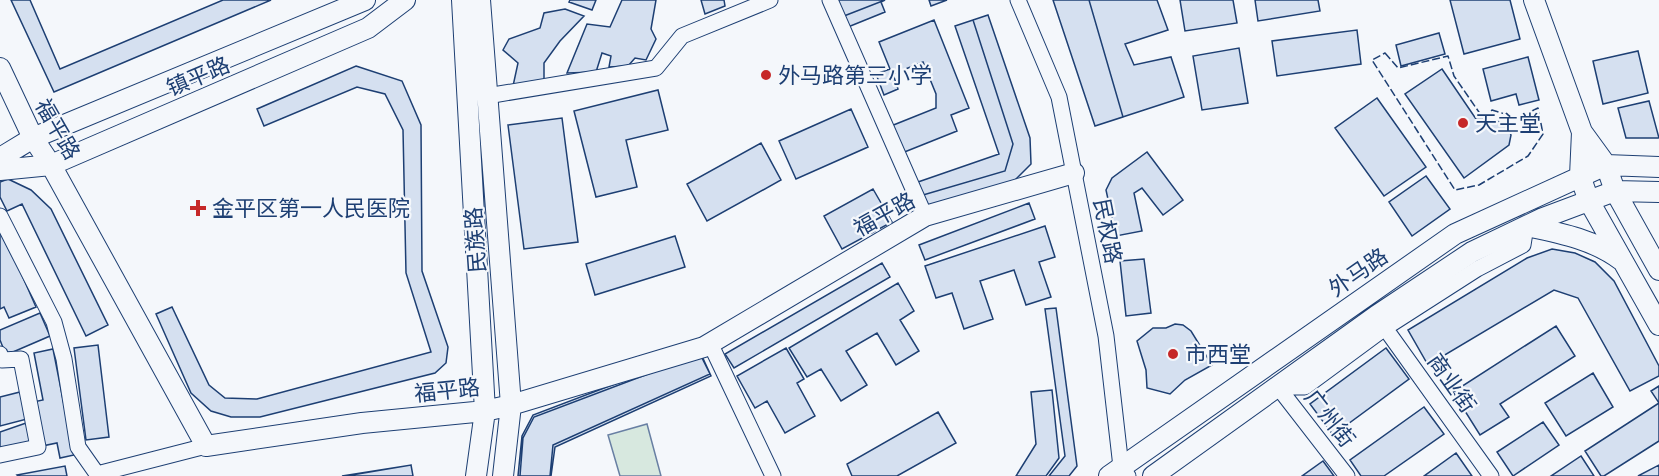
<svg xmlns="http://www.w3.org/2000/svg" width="1659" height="476" font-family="'Titillium Web','Noto Sans SC',sans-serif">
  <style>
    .grass { fill: #d7e8df; stroke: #687fa3; stroke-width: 1.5 }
    .building { fill: #d5e0f0; stroke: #1d3f73; stroke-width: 1.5 }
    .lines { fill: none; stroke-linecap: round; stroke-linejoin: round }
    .minor-casing { stroke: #1d3f73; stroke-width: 17 }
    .tertiary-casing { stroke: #1d3f73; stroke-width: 22 }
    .minor { stroke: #f4f7fb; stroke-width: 15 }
    .tertiary { stroke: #f4f7fb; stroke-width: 20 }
    .fence { stroke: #1d3f73; stroke-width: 1.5; stroke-dasharray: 8 3; stroke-linecap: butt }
    .poi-dot { fill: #c62828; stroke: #f4f7fb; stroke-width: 2 }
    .labels { text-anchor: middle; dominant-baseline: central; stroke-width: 4.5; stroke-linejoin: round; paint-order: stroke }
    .poi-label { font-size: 22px; fill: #1d3f73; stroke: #f4f7fb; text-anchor: start }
    .street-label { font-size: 22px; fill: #1d3f73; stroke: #f4f7fb }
  </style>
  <rect width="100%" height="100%" fill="#f4f7fb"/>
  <!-- grass -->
  <path class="grass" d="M647,424L661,476H620L608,435Z"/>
  <!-- building -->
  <path class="building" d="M11,0H30L60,69L223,0H271L54,92Z
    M570,0H596L592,10L569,2Z
    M622,0H656L651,29L656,39L646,60L635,58L628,66L609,67L611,56L602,53L596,72L567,73L587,24L610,27Z
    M701,0H724L725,6L705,14Z
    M837,0H885L881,2L885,12L848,27Z
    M837,0H885L844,16Z
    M929,0H947L931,6Z
    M1053,0H1157L1168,30L1125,44L1134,65L1171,57L1184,97L1095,126Z
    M1053,0H1089L1123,117L1095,126Z
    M1180,0H1233L1237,23L1185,31Z
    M1255,0H1318L1320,11L1258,21Z
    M1450,0H1510L1520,39L1464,54Z
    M565,9L584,16L560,41L544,63V80L513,86L518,63L503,50L509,39L540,28L544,13Z
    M988,15L1030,138L1031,164L1009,186L929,214L918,182L999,154L955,26Z
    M988,15L1030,138L1031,164L1009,186L929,214L923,195L1005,171L1013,144L973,20Z
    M934,20L969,108L951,115L957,131L902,153L891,126L936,108V94L923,62L893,74L898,89L884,95L876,74L890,69L879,42Z
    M1357,30L1361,64L1277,76L1272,41Z
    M1439,33L1445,54L1401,66L1396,45Z
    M1239,48L1248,103L1202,110L1193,56Z
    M1638,51L1648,93L1603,104L1593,61Z
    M1528,57L1539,100L1519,105L1516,94L1491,101L1483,69Z
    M356,66L402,81L421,125L422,271L448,347L446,363L435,373L260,417H231L211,411L191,393L156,314L172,307L209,385L225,398L257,399L431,352L406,273L403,130L385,94L357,87L264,126L257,109Z
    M1442,69L1476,119L1495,120L1507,125L1511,135L1509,145L1464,178L1405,94Z
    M658,90L668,130L626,140L637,187L596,197L574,111Z
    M1377,98L1426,167L1384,196L1335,128Z
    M1649,101L1659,138H1626L1618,108Z
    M851,109L868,147L796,179L779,141Z
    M562,118L578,242L524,249L508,125Z
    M761,143L781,180L707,221L687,184Z
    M1147,152L1183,200L1163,215L1142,188L1134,193L1142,231L1116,236L1106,190L1112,178Z
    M1426,176L1450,209L1412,236L1389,202Z
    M8,179L31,190L51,209L108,325L86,336L22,204L7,211L0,197V182Z
    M873,189L892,222L842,249L824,216Z
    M1029,203L1035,219L925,260L919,245Z
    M0,225L36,307L9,318L4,307L0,309Z
    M1045,226L1055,257L1039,262L1051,297L1026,305L1014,270L980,281L993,319L964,329L952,293L936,298L925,266Z
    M675,236L685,267L595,295L586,264Z
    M1552,249L1575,253L1595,262L1614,281L1659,366V376L1630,391L1578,298L1554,290L1428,365L1408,330L1527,258Z
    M1144,259L1151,313L1126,316L1120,261Z
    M882,263L890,277L734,368L725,354Z
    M898,283L914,311L900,320L919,351L896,365L877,333L846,351L867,385L841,401L821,369L807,377L789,348Z
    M1056,308L1077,466L1069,476H1049L1065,456L1045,309Z
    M40,313L50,336L6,355L0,340V330Z
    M1175,324L1183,325L1191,331L1212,365L1185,380L1170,394L1147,388L1146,370L1137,341L1153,328H1166Z
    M1556,326L1575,356L1500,404L1509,417L1480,435L1453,392Z
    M98,345L109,437L86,440L74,348Z
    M786,348L804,379L797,383L815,416L785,433L767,401L755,408L737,376Z
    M1386,348L1409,379L1333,435L1310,404Z
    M53,349L74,455L60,458L57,443L42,446L33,402L43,400L34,353Z
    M699,352L710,374L553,445L550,476H518L522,436L533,415Z
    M701,354L711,376L555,447L551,476H520L523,438L534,417Z
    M1593,373L1613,407L1566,436L1545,403Z
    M1659,386V403L1651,391Z
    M1052,390L1059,458L1046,476H1016L1036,444L1031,392Z
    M20,392L27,419L0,426V397Z
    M1659,403V441L1604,476H1601L1585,451Z
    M1424,407L1444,434L1384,476H1361L1350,460Z
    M938,412L956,443L897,476H852L847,464Z
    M29,422L36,441L0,454V432Z
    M29,422L36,441L0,454V432Z
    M1543,422L1559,445L1513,476L1497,452Z
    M1456,453L1472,476H1424Z
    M1581,456L1594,476H1551Z
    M1323,461L1334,476H1302Z
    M411,465L413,476H346Z
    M411,465L413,476H342Z
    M1659,465V476H1638Z
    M65,466L67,476H18L17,475Z"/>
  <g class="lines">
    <defs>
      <path id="minor" d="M830,0L925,216
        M1018,0L1059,97L1106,336L1121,467L1128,476
        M487,96L656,68L682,36L770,0
        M0,216L54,322L64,359L78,447L97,474L206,446
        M1380,321L1491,476
        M710,343L773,476
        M0,354L2,360L21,359L38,447L0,455
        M1278,387H1305L1385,328L1477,269L1523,245L1526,226
        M1278,387L1347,476"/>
      <path id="tertiary" d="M462,0L485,411L476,476
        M480,0L511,405L503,476
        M1534,0L1582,132L1606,165L1615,191L1659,270
        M0,68L33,138L51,165L206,446L362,423L485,411L511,405L704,347L925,216L1074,173
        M1582,132L1580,176L1589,201L1659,325
        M0,158L33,138L365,0
        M0,170L51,165L368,28L405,0
        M1526,226C1560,233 1593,239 1621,260
        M1109,476L1455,234L1606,165L1659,167
        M1153,476L1376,316L1472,252L1543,218L1615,191L1659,192"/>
    </defs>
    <!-- minor casing -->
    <use href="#minor" class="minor-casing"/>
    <!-- tertiary casing -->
    <use href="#tertiary" class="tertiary-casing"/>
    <!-- minor -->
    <use href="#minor" class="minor"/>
    <!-- tertiary -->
    <use href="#tertiary" class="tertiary"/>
    <!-- fence -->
    <path class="fence" d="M1385,53L1398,68L1448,56L1454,76L1483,118L1492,110L1518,118L1538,108L1543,134L1528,156L1479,185L1455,190L1372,60Z"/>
  </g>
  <!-- markers -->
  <g class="poi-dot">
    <circle cx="766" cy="75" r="6"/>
    <circle cx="1463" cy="123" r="6"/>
    <path d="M195 199h6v6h6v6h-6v6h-6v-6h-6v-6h6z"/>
    <circle cx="1173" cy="354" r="6"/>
  </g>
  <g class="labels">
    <!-- poi labels -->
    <g class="poi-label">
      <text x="778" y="75">外马路第三小学</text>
      <text x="1475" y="123">天主堂</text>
      <text x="212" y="208">金平区第一人民医院</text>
      <text x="1185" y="354">市西堂</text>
    </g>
    <!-- street labels -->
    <g class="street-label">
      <text transform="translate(198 76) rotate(-23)">镇平路</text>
      <text transform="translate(58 129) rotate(60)">福平路</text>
      <text transform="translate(884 214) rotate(-29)">福平路</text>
      <text transform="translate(1108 231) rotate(79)">民权路</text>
      <text transform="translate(475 240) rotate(-94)">民族路</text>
      <text transform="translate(1358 272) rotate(-35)">外马路</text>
      <text transform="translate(1452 383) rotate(55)">商业街</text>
      <text transform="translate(447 390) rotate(-6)">福平路</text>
      <text transform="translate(1330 418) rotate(52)">广州街</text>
    </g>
  </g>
</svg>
